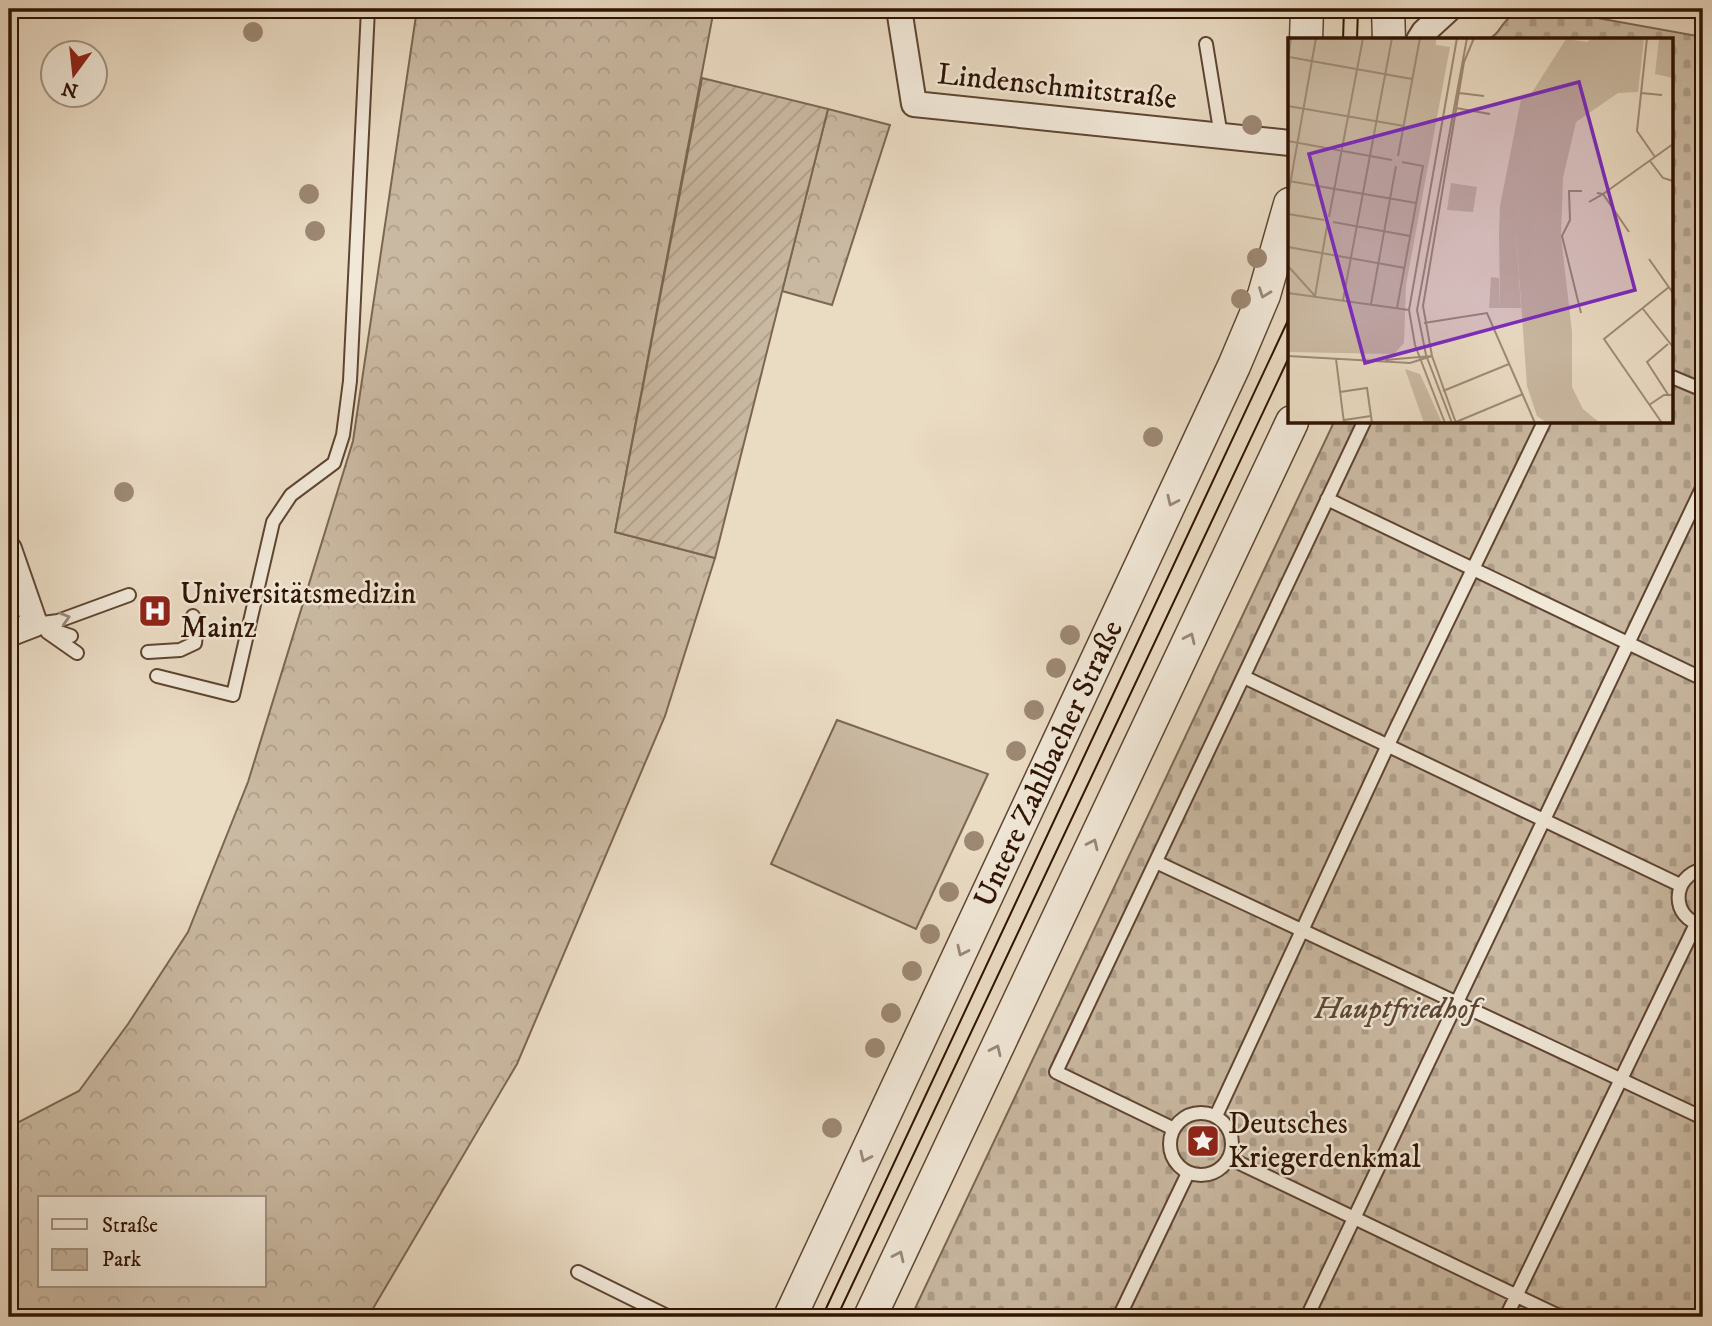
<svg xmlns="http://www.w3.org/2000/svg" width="1712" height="1326" font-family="'IM FELL DW Pica',serif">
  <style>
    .grass { fill: #cab9a2; stroke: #7c6652; stroke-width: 2 }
    .cemetery { fill: url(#cemetery-stones); stroke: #7c6652; stroke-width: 2 }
    .park { fill: url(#park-crowns); stroke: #7c6652; stroke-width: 2; fill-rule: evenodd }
    .garden { fill: url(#garden-furrows); stroke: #7c6652; stroke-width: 2 }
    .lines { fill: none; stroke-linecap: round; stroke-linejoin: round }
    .service-casing { stroke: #5e4532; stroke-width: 16 }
    .minor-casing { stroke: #5e4532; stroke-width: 28 }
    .tertiary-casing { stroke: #5e4532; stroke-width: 35 }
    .service { stroke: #f1e8d8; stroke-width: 12 }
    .minor { stroke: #f1e8d8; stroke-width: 24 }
    .tertiary { stroke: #f1e8d8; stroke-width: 32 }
    .tram { stroke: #2f1302; stroke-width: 2 }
    .tree { fill: #9d8873 }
    .oneway { stroke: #9a8878 }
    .labels { text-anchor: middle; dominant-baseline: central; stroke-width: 5; stroke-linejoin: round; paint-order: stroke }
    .street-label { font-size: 30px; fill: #2f1302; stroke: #f1e8d8 }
    .poi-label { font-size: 30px; fill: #2f1302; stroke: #f1e8d8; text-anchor: start }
    .park-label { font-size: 30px; font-style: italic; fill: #5e4532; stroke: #f1e8d8 }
    .inset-road { fill: none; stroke: #9f8b76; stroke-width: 2 }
    .view { fill: #7b2cbf; fill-opacity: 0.15; stroke: #7b2cbf; stroke-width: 3.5 }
    .inset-edge { fill: none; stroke: #2f1302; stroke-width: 3.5 }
  </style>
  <defs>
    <pattern id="cemetery-stones" width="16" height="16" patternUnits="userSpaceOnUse" patternTransform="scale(1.75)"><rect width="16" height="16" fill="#cab9a2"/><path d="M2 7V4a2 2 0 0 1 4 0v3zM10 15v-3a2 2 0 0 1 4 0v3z" fill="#ae9e8a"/></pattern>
    <pattern id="park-crowns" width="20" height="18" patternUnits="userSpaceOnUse" patternTransform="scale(1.75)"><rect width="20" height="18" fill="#cab9a2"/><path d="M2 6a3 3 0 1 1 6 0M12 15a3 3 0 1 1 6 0" fill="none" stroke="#ae9e8a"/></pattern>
    <pattern id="garden-furrows" width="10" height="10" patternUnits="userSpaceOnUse" patternTransform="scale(1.75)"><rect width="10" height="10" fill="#cab9a2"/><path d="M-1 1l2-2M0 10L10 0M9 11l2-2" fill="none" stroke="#ae9e8a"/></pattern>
  </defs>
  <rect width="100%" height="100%" fill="#eadbc3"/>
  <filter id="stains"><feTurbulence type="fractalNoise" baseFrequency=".00286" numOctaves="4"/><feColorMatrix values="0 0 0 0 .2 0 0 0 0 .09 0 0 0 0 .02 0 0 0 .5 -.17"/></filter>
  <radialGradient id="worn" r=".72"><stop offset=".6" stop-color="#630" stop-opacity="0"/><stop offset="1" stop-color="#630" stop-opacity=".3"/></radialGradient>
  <!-- grass -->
  <path class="grass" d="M837,720L988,774L916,929L771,864Z"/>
  <!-- cemetery -->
  <path class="cemetery" d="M1524,9L1553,10L1703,37V1317H911L1334,422H1672V40H1487C1497,35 1498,31 1504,23C1509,16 1516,13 1524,9Z"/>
  <!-- park -->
  <path class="park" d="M417,9H714L615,532L715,558L665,716L517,1064L371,1312L352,1317H9V1127L79,1091L128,1024L188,932L248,782L353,441ZM40,1198H264V1286H40Z
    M828,109L890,125L832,305L782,291Z"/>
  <!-- garden -->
  <path class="garden" d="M702,78L828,109L715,558L615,532Z"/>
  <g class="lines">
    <defs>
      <path id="service" d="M1206,44L1221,136
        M1672,377L1703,390
        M1327,499L1703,679
        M47,632L77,653
        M71,636L35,624L58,621L129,595
        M148,652L180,650L195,643L197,626L193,616
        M157,676L233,695L273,522L291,495L334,463L343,435L350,381L368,9
        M1244,677L1680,885
        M1156,862L1703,1118
        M1703,869C1671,876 1670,919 1703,925
        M1170 1144a31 31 0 1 1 62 0a31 31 0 1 1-62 0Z
        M1216,1116L1388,745L1544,422
        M1174,1129L1056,1072L1364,422
        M1229,1158L1561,1317
        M578,1272L669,1317
        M1119,1317L1188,1173
        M1307,1317L1703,486
        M1506,1317L1696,924"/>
      <path id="minor" d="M899,9L914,104L1290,143
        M1419,40L1424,32L1449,9
        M9,549L35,624L9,634"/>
      <path id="tertiary" d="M1388,9L1389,40
        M1306,40L1307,9
        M790,1317L1234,366L1264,295L1290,204
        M870,1317L1292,422"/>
    </defs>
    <!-- service casing -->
    <use href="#service" class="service-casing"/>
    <!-- minor casing -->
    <use href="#minor" class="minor-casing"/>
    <!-- tertiary casing -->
    <use href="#tertiary" class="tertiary-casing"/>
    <!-- service -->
    <use href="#service" class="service"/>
    <!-- minor -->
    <use href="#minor" class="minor"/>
    <!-- tertiary -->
    <use href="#tertiary" class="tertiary"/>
    <!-- tram -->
    <path class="tram" d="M1343,40L1344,9
      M1357,40L1358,9
      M822,1317L1290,316
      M837,1317L1290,355"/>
  </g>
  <!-- trees -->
  <g class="tree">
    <circle cx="253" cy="32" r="10"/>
    <circle cx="1252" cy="125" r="10"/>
    <circle cx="309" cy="194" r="10"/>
    <circle cx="315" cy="231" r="10"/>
    <circle cx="1257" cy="258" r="10"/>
    <circle cx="1241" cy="299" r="10"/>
    <circle cx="1153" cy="437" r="10"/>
    <circle cx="124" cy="492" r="10"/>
    <circle cx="1070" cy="635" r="10"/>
    <circle cx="1056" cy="668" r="10"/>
    <circle cx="1034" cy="710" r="10"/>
    <circle cx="1016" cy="751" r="10"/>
    <circle cx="974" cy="841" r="10"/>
    <circle cx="949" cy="892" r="10"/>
    <circle cx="930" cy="934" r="10"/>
    <circle cx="912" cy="971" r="10"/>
    <circle cx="891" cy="1013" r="10"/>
    <circle cx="875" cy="1048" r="10"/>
    <circle cx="832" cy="1128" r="10"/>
  </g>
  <!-- one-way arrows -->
  <defs><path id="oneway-chevron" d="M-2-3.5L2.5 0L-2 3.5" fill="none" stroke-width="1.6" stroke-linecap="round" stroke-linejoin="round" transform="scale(1.75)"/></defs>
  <g class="oneway">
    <use href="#oneway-chevron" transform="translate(1264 293) rotate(110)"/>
    <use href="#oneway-chevron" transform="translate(1172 501) rotate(115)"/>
    <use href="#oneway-chevron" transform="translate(65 618) rotate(-17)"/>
    <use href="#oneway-chevron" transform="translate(1190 638) rotate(-65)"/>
    <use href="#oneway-chevron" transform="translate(1093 844) rotate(-65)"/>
    <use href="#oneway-chevron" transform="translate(962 951) rotate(115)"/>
    <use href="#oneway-chevron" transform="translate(996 1050) rotate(-65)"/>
    <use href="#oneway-chevron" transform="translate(865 1157) rotate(115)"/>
    <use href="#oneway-chevron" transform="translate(899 1256) rotate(-65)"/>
  </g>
  <!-- icons -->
  <defs>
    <symbol id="hospital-square" viewBox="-11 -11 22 22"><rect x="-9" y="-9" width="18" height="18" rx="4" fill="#8f2418" stroke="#f1e8d8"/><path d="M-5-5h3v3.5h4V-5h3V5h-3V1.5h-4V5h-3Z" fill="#fff"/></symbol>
    <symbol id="sight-square" viewBox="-11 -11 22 22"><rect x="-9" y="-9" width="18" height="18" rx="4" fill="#8f2418" stroke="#f1e8d8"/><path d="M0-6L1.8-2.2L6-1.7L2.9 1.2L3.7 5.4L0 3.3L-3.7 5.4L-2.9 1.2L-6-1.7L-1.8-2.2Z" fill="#fff"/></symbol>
  </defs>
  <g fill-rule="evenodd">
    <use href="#hospital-square" x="136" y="592" width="38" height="38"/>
    <use href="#sight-square" x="1184" y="1122" width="38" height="38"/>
  </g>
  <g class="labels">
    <!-- street labels -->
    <g class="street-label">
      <text transform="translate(1057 87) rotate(6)">Lindenschmitstraße</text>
      <text transform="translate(1049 764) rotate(-65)">Untere Zahlbacher Straße</text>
    </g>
    <!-- poi labels -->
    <g class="poi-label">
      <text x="180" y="594">Universitätsmedizin<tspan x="180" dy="34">Mainz</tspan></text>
      <text x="1228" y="1124">Deutsches<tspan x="1228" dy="34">Kriegerdenkmal</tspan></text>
    </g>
    <!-- park labels -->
    <g class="park-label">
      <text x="1396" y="1009">Hauptfriedhof</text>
    </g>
  </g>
  <!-- overview -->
  <g transform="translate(1288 38)">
    <rect width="385" height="385" fill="#eadbc3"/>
    <path d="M371,0H385V40L367,36ZM163,145L189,149L185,174L159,172Z" fill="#cab9a2"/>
    <path d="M117,331L132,336L154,385H136Z" fill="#cab9a2"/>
    <path d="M0,0H148V7L162,9L118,247L116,305L106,316L0,314Z" fill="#cab9a2"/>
    <path d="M304,0H356L350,54L330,55L288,84L275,140L273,198L284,294V349L295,371L312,385H259L249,378L239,348L228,195H211L212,168L233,61L243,56L278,1L299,4ZM203,239L211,240L212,270H201Z" fill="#cab9a2"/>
    <path d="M211,195H228L233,270H212Z" fill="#cab9a2"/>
    <path class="inset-road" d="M359,0L349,93L367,119M1,19L124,41M0,22L3,0M171,55L196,58M353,55L374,57M0,68L116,88M168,70L202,76M0,103L104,122M110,118L132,0M362,123L375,140L385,143M1,143L128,165M315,156L385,106M315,156L341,194M0,158L28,0M301,164L315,156L309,155M0,176L36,182M41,179L75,0M45,184L122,198M0,209L117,230M361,221L385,255M0,228L27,258M0,255L121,272M27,258L39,188M55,262L104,0M83,266L108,128M109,270L135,128L114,124M355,271L385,309M293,275L274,198L282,182L281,153H294M136,285L199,275L247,385M380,306L359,324L381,358M0,318L122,325L144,318M48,321L56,385M97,322L143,318M155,353L221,326M52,354L79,350L84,385M361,367L376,357H385M56,382L83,378M168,384L235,356M157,385L127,307L121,272L169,0M164,385L138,317L129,272L179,0M168,385L144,318L135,268L176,24L186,0M374,385L316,301L381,249"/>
    <path class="view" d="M291,44L347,252L77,325L21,116Z"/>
    <rect width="385" height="385" class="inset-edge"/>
  </g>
  <!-- margin -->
  <rect width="1712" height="1326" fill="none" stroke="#eadbc3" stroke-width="35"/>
  <rect x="10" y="10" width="1691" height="1305" fill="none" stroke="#2f1302" stroke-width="3.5"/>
  <rect x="18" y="18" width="1677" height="1291" fill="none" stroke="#2f1302" stroke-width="2"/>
  <!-- legend -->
  <rect x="38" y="1196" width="228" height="91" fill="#f1e8d8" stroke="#a39382" stroke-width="2"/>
  <rect x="52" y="1219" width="35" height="10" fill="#f1e8d8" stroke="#a39382" stroke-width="2"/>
  <text x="102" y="1232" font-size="21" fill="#2f1302">Straße</text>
  <rect x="52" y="1249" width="35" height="21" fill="url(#park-crowns)" stroke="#a39382" stroke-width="2"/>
  <text x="102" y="1266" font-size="21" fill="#2f1302">Park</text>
  <!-- north arrow -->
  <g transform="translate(74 74) rotate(195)"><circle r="33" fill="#f1e8d8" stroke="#a39382" stroke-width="2"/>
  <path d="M0-5L12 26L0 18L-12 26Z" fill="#8f2418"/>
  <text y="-10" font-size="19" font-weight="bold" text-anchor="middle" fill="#2f1302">N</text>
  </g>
  <rect width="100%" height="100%" filter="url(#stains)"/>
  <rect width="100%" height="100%" fill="url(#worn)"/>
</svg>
